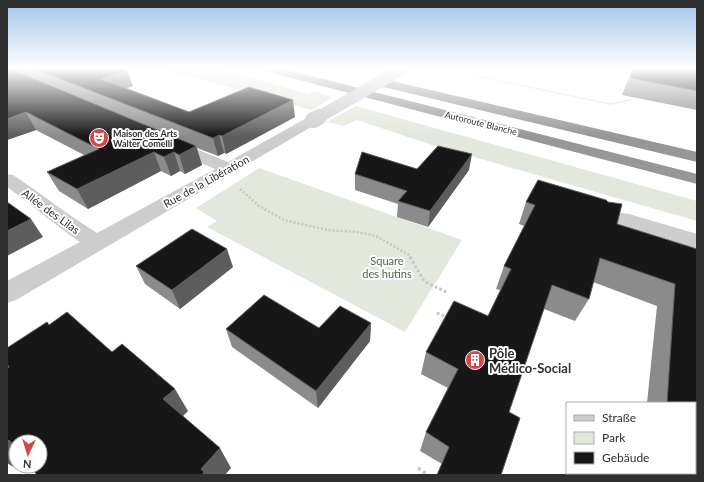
<svg xmlns="http://www.w3.org/2000/svg" width="704" height="482" font-family="Lato,sans-serif">
  <style>
    .green { fill: #e3e8dd }
    .lines { fill: none; stroke-linecap: round; stroke-linejoin: round }
    .path-far3 { stroke: #c7c7c7; stroke-width: 1.5; stroke-dasharray: 1 1; stroke-linecap: butt }
    .path-far2 { stroke: #c7c7c7; stroke-width: 2.5; stroke-dasharray: 2 2; stroke-linecap: butt }
    .path-far1 { stroke: #c7c7c7; stroke-width: 3; stroke-dasharray: 2.5 2.5; stroke-linecap: butt }
    .path { stroke: #c7c7c7; stroke-width: 3.5; stroke-dasharray: 3 3; stroke-linecap: butt }
    .minor { fill: #cdcdcd; fill-rule: evenodd }
    .motorway { fill: #979797; fill-rule: evenodd }
    .minor-bridge-far1 { stroke: #cdcdcd; stroke-width: 12 }
    .minor-bridge { stroke: #cdcdcd; stroke-width: 16 }
    .wall { fill: #8b8b8b }
    .shaded-wall { fill: #5d5d5d }
    .building { fill: #171717; stroke: #5d5d5d }
    .labels { text-anchor: middle; dominant-baseline: central; stroke-width: 4; stroke-linejoin: round; paint-order: stroke }
    .far-street-label { font-size: 9px; fill: #303030; stroke: #fff }
    .far-poi-label { font-size: 9px; font-weight: bold; fill: #303030; stroke: #fff; text-anchor: start }
    .street-label { font-size: 11px; fill: #303030; stroke: #fff }
    .park-label { font-size: 11px; fill: #526743; stroke: #fff }
    .near-poi-label { font-size: 13px; font-weight: bold; fill: #303030; stroke: #fff; text-anchor: start }
  </style>
  <rect width="100%" height="100%" fill="#fff"/>
  <!-- green -->
  <path class="green" d="M158,68H217L308,94L314,91L333,97L312,110Z
    M356,106L697,201V221L432,145L357,120L344,126L327,122Z
    M259,168L462,240L405,332L207,227L217,221L196,208Z"/>
  <g class="lines">
    <!-- path-far3 -->
    <path class="path-far3" d="M438,68L610,104L631,100"/>
    <!-- path-far2 -->
    <path class="path-far2" d="M240,189L259,206L284,220L327,230L357,232L376,236L409,255L411,258"/>
    <!-- path-far1 -->
    <path class="path-far1" d="M410,257L424,281L448,293
      M437,313L447,317"/>
    <!-- path -->
    <path class="path" d="M418,468L428,475"/>
    <!-- minor -->
    <path class="minor" d="M313,116L318,117L320,120L318,123L16,300L7,303V281L80,242C55,225 32,205 7,187V174L13,175C42,194 68,215 97,233L215,169L165,147L163,144L165,141L171,139L177,141L228,162L308,117Z
      M604,211L629,214L697,234V249L626,227L597,222L594,217L597,212Z"/>
    <!-- motorway -->
    <path class="motorway" d="M260,68H280L697,174V184L261,70Z
      M379,78L697,152V162L375,85L373,82L375,79Z"/>
    <!-- minor-bridge-far1 -->
    <path class="minor-bridge-far1" d="M317,118L404,68"/>
    <!-- minor-bridge -->
    <path class="minor-bridge" d="M313,120L319,117"/>
  </g>
  <!-- wall -->
  <path class="wall" d="M7,68H121L133,86L126,88L189,112L295,117L226,154L224,153L218,156L197,148L202,165L185,174L180,171L171,176L161,171L88,209L59,191L47,172L84,155L36,130L7,140Z
    M633,68H697V110L622,95Z
    M417,169L469,170L428,227L397,217L398,204L355,190V174Z
    M526,202L617,224L697,249V475H639V473H695V403H647L657,306L593,282L589,299L575,321L544,309L442,464L420,451L426,432L448,388L421,374L426,352L488,316L500,290L496,289L504,266L524,226L519,224Z
    M136,266L233,267L180,309L145,284Z
    M371,323L370,341L318,408L232,347L226,329L319,328Z"/>
  <!-- shaded-wall -->
  <path class="shaded-wall" d="M127,71L133,86L108,94L101,79Z
    M293,100L295,117L226,154L222,136Z
    M26,112L36,130L7,140V119Z
    M219,135L224,153L218,156L213,138Z
    M196,146L202,165L185,174L179,155Z
    M154,152L161,171L88,209L77,189Z
    M174,152L180,171L171,176L164,157Z
    M472,154L469,170L428,227L430,211Z
    M31,219L43,237L7,256V231Z
    M227,249L233,267L180,309L172,290Z
    M371,323L370,341L318,408L316,391Z
    M175,389L188,411L178,421L163,399Z
    M9,440L16,444V466H31L23,473L7,463V442Z
    M220,448L231,468L225,475H202L201,469Z"/>
  <!-- building -->
  <path class="building" d="M7,68H8L196,146L179,155L174,152L164,157L154,152L77,189L47,172L99,149L26,112L7,119Z
    M32,68H121L127,71L101,79L189,112L249,87L293,100L222,136L219,135L213,138Z
    M634,68H697V91L630,78Z
    M438,146L472,154L430,211L398,201L407,191L355,174L362,152L417,169Z
    M538,180L606,200L608,202L622,204L617,224L697,249V475H662L663,473H695V403H667L675,284L600,258L589,299L552,285L509,412L520,418L501,475H437L449,447L426,432L458,369L426,352L454,301L488,316L511,269L504,266L535,205L526,202Z
    M7,202L31,219L7,231Z
    M192,229L227,249L172,290L136,266Z
    M264,295L319,328L340,306L371,323L316,391L226,329Z
    M67,312L112,352L122,344L175,389L163,399L220,448L201,469L204,472L202,475H37L30,466H40V442H16V448L9,440L7,442V369L9,367L7,364V348L47,322L49,325Z"/>
  <!-- sky -->
  <linearGradient id="sky" x2="0" y2="1"><stop stop-color="#9ec5e8"/><stop offset="0.5" stop-color="#fff"/><stop offset="1" stop-color="#fff" stop-opacity="0"/></linearGradient>
  <rect width="704" height="136" fill="url(#sky)"/>
  <!-- icons -->
  <defs>
    <symbol id="theatre-disc" viewBox="-11 -11 22 22"><circle r="9.5" fill="#d0494f" stroke="#fff"/><path d="M-5-5.5Q0-4 5-5.5V0Q5 5 0 6Q-5 5-5 0ZM-3.3-2.5H-1v1.5H-3.3ZM1-2.5H3.3v1.5H1ZM-2.8 1Q0 5.5 2.8 1Z" fill="#fff"/></symbol>
    <symbol id="building-disc" viewBox="-11 -11 22 22"><circle r="9.5" fill="#d0494f" stroke="#fff"/><path d="M-4-6H4V6H1V3H-1V6H-4ZM-2.5-4.3h1.7v1.8h-1.7ZM.8-4.3h1.7v1.8H.8ZM-2.5-1h1.7V.8h-1.7ZM.8-1h1.7V.8H.8Z" fill="#fff"/></symbol>
  </defs>
  <g fill-rule="evenodd">
    <use href="#theatre-disc" x="88" y="127" width="22" height="22"/>
    <use href="#building-disc" x="464" y="349" width="22" height="22"/>
  </g>
  <g class="labels">
    <!-- far-street labels -->
    <g class="far-street-label">
      <text transform="translate(481 123) rotate(14)">Autoroute Blanche</text>
    </g>
    <!-- far-poi labels -->
    <g class="far-poi-label">
      <text x="113" y="133">Maison des Arts<tspan x="113" dy="10">Walter Comelli</tspan></text>
    </g>
    <!-- street labels -->
    <g class="street-label">
      <text transform="translate(206 181) rotate(-29)">Rue de la Libération</text>
      <text transform="translate(51 211) rotate(36)">Allée des Lilas</text>
    </g>
    <!-- park labels -->
    <g class="park-label">
      <text x="387" y="260">Square<tspan x="387" dy="13">des hutins</tspan></text>
    </g>
    <!-- near-poi labels -->
    <g class="near-poi-label">
      <text x="489" y="353">Pôle<tspan x="489" dy="15">Médico-Social</tspan></text>
    </g>
  </g>
  <!-- border -->
  <rect width="704" height="482" fill="none" stroke="#303030" stroke-width="16"/>
  <!-- legend -->
  <rect x="566" y="402" width="130" height="72" fill="#ffffff" stroke="#acacac"/>
  <rect x="574" y="415" width="20" height="6" fill="#cdcdcd" stroke="#acacac"/>
  <text x="602" y="422" font-size="12" fill="#303030">Straße</text>
  <rect x="574" y="432" width="20" height="12" fill="#e3e8dd" stroke="#acacac"/>
  <text x="602" y="442" font-size="12" fill="#303030">Park</text>
  <rect x="574" y="452" width="20" height="12" fill="#171717" stroke="#acacac"/>
  <text x="602" y="462" font-size="12" fill="#303030">Gebäude</text>
  <!-- north arrow -->
  <g transform="translate(28 454) rotate(184)"><circle r="19" fill="#ffffff" stroke="#acacac"/>
  <path d="M0-3L7 15L0 10L-7 15Z" fill="#d0494f"/>
  <text y="-6" font-size="11" font-weight="bold" text-anchor="middle" fill="#303030">N</text>
  </g>
</svg>
